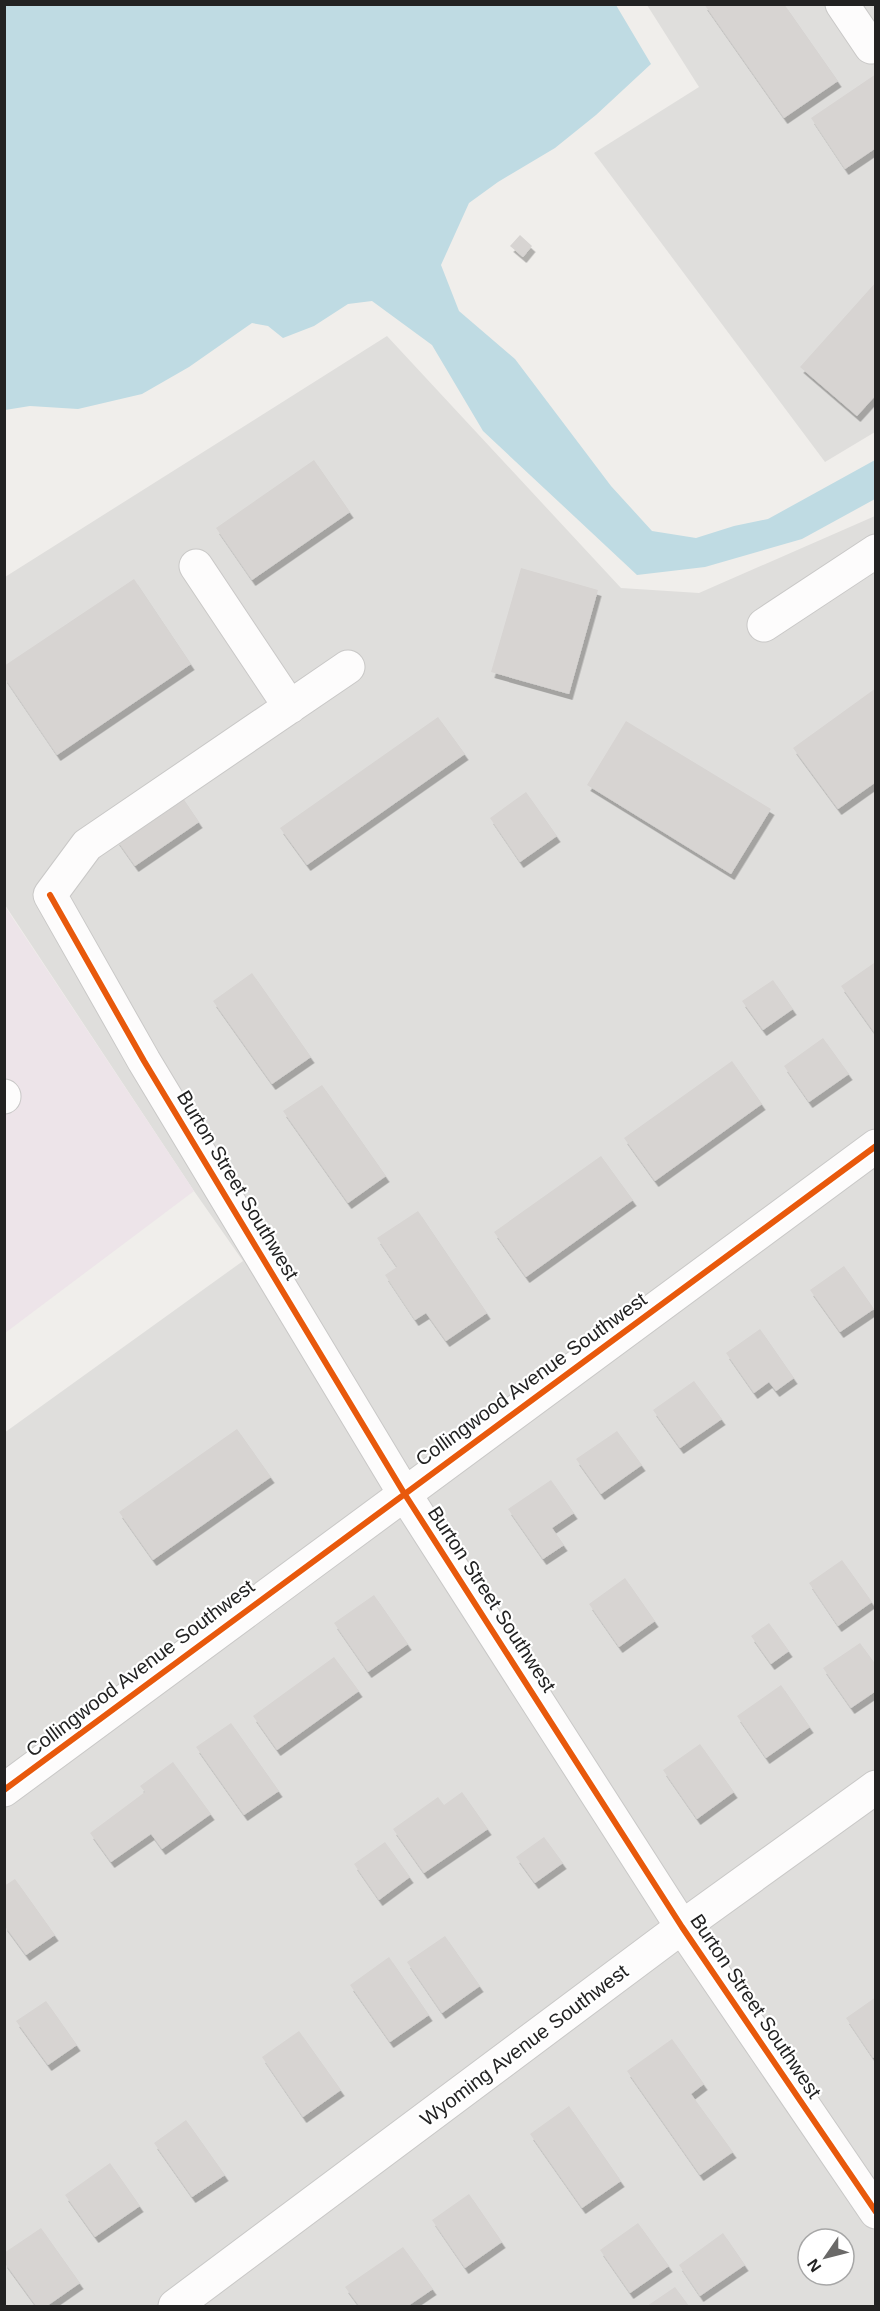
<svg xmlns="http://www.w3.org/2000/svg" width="880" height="2311" font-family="Arial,sans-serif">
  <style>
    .residential { fill: #dfdedc; fill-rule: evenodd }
    .industrial { fill: #ede4e9 }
    .water { fill: #bfdbe3 }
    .building { fill: #d7d4d2; filter: url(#shadow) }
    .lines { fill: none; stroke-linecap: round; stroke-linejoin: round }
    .minor-casing { stroke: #c9c8c7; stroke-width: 35 }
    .minor { stroke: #fdfcfc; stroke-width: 33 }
    .cycleway-casing { stroke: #fff; stroke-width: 10 }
    .cycleway { stroke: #e8590c; stroke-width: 6 }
    .labels { text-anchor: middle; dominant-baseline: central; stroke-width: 4.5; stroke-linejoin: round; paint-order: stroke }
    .street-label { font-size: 20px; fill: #222; stroke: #fff }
  </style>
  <defs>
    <filter id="shadow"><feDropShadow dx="3.5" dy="6" stdDeviation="0" flood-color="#0004"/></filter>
  </defs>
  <rect width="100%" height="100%" fill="#f0eeeb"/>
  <!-- residential -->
  <path class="residential" d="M647,5H875V432L825,462L594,153L699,87Z
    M387,336L621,588L699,593L875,516V2306H5L4,1433L243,1261L194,1191L5,905V577ZM808,2239H844V2275H808Z"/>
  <!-- industrial -->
  <path class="industrial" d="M4,905L194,1191L5,1333H4Z"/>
  <!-- water -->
  <path class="water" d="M5,4L616,5L651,64L596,115L555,148L498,182L469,203L441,265L459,311L515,359L611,486L652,531L696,538L734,526L768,519L875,460V499L802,539L705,567L637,575L483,431L432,345L372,301L348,304L314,326L283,338L268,326L252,323L189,367L142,394L78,409L30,406L5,410Z"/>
  <!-- building -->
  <path class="building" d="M704,4H784L838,81L784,118Z
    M876,74V148L845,169L811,118Z
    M520,235L532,246L523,257L510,246Z
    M876,282V395L857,416L800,367Z
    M314,460L350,512L252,580L216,528Z
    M521,568L598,590L569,694L491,672Z
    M134,579L191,664L57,755L4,677V666Z
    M876,688V782L838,809L793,748Z
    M438,717L465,754L307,865L280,828Z
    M626,721L771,809L731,874L587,785Z
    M526,792L557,836L520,862L490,818Z
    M180,794L199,822L135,866L116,839Z
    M874,963L876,965V1035L841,986Z
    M252,973L311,1057L272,1084L213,1001Z
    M773,980L793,1009L763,1030L742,1001Z
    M823,1038L849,1074L809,1102L784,1066Z
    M732,1061L762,1104L655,1181L624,1138Z
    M322,1085L386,1176L348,1203L283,1111Z
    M601,1156L633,1200L526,1277L494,1232Z
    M418,1211L487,1313L446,1341L426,1313L415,1320L385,1275L397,1267L377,1238Z
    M844,1266L874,1309L840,1332L810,1290Z
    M760,1329L794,1378L776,1391L769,1382L754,1393L726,1353Z
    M694,1381L722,1419L680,1448L653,1410Z
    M237,1429L271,1477L153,1560L119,1512Z
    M617,1431L642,1465L601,1494L576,1459Z
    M551,1480L574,1513L552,1528L564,1545L543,1559L508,1509Z
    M842,1560L872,1602L838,1626L809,1583Z
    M625,1578L655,1621L619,1647L589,1604Z
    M374,1595L408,1644L368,1672L334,1623Z
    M769,1623L789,1651L771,1664L751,1636Z
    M860,1643L876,1665V1691L851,1708L823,1668Z
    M334,1657L359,1691L277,1750L253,1716Z
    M781,1685L810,1727L766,1758L737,1716Z
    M231,1723L279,1791L244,1815L196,1747Z
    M700,1744L734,1792L697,1819L663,1770Z
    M173,1762L211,1814L162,1849L151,1834L111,1862L90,1833L145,1792L140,1786Z
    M462,1792L488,1829L424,1873L393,1829L438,1797L444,1805Z
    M544,1837L563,1863L535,1883L516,1857Z
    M385,1842L410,1877L379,1900L354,1864Z
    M15,1879L55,1935L26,1955L4,1925V1886Z
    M445,1936L480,1986L442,2013L407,1962Z
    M389,1957L429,2015L390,2042L350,1985Z
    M876,1997V2056L873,2058L846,2018Z
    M46,2001L77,2045L48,2065L16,2021Z
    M299,2031L341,2090L303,2117L262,2057Z
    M672,2039L704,2084L691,2094L733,2152L700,2175L627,2071Z
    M569,2106L621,2181L582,2208L530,2134Z
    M186,2120L225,2175L192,2197L154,2143Z
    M110,2163L140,2206L95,2237L65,2195Z
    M469,2194L502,2242L465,2268L432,2220Z
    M638,2223L669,2266L630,2293L600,2250Z
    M41,2228L80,2283L47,2306H36L4,2262V2253Z
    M723,2233L745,2265L700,2296L679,2265Z
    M403,2247L433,2289L408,2306H359L345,2287Z
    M675,2287L689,2306H647Z"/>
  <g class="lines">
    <defs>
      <path id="minor" d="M842,4L871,47
        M196,566L290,707
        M764,625L876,551
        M348,667L87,845L50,895L144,1061L404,1493L682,1927L876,2212
        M4,1096V1097
        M4,1790L876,1146
        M175,2306L682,1927L876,1787"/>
    </defs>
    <!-- minor casing -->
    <use href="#minor" class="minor-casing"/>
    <!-- minor -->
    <use href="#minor" class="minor"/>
    <defs>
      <path id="cycleway" d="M50,895L144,1061L404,1493L682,1927L876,2212
        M4,1790L876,1146"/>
    </defs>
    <!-- cycleway casing -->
    <use href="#cycleway" class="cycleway-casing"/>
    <!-- cycleway -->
    <use href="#cycleway" class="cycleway"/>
  </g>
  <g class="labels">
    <!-- street labels -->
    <g class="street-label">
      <text transform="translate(238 1185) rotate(59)">Burton Street Southwest</text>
      <text transform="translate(531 1379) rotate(-36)">Collingwood Avenue Southwest</text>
      <text transform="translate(492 1599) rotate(57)">Burton Street Southwest</text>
      <text transform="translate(140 1668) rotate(-37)">Collingwood Avenue Southwest</text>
      <text transform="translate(756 2006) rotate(56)">Burton Street Southwest</text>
      <text transform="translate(524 2045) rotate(-37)">Wyoming Avenue Southwest</text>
    </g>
  </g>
  <!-- border -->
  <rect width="880" height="2311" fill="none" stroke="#222222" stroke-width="12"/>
  <!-- north arrow -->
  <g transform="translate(826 2257) rotate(235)"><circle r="28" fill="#ffffff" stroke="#a7a7a7" stroke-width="1.5"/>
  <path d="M0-4.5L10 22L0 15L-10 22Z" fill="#6a6968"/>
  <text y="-9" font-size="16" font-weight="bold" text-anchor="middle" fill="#222222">N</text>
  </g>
</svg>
